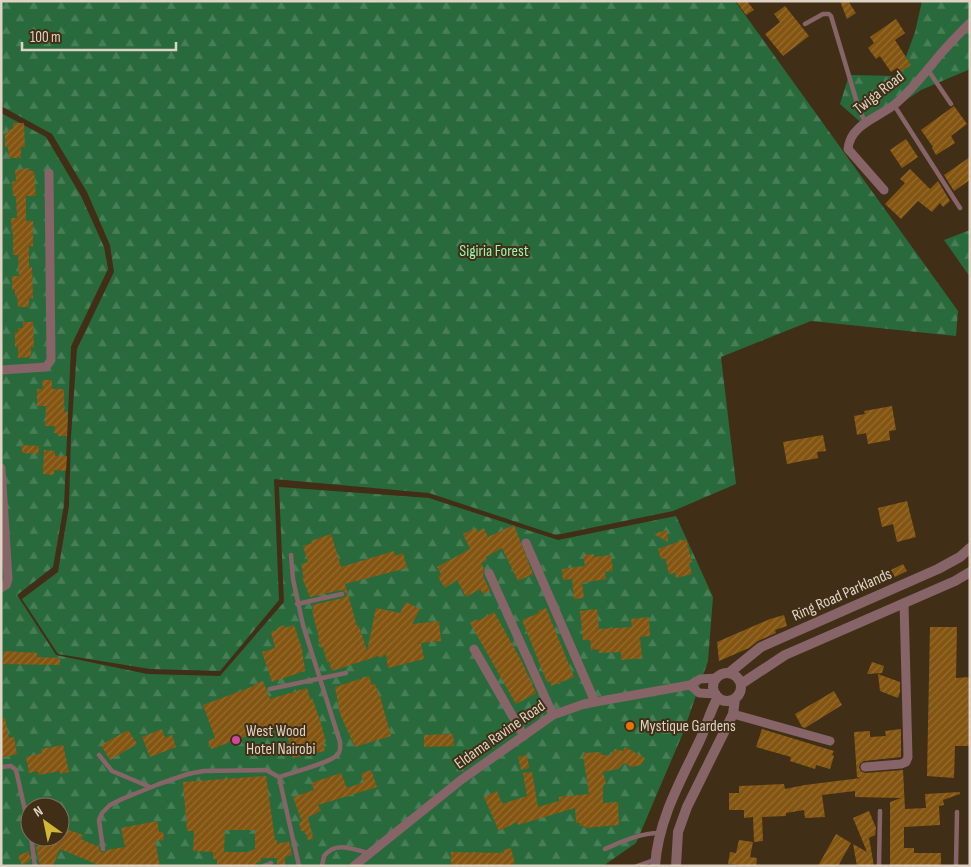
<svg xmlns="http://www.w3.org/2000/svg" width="971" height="867" font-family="'Sofia Sans Condensed',sans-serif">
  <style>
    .forest { fill: url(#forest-firs); fill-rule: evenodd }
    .building { fill: url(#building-hatch); fill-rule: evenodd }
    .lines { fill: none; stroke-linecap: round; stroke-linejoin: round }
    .service { stroke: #866467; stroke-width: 4.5 }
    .minor { stroke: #866467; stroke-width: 9 }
    .tertiary { stroke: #866467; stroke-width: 10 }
    .food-dot { fill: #e8710a; stroke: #412e17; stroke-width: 2 }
    .hotel-dot { fill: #d1479c; stroke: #412e17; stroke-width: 2 }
    .labels { text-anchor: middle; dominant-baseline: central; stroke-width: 4; stroke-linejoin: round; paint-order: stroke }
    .street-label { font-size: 16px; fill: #dfd3c5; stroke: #412e17 }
    .park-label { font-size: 16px; fill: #9af4af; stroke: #412e17 }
    .poi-label { font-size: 16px; fill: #dfd3c5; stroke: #412e17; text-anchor: start }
  </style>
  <defs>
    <pattern id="forest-firs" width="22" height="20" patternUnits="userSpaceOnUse" patternTransform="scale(1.25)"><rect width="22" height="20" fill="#296a3c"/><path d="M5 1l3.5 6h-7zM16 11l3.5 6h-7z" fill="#487e57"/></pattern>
    <pattern id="building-hatch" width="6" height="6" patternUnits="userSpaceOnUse" patternTransform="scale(1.25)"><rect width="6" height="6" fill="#835511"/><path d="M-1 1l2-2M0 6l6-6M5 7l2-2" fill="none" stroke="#946d32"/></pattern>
  </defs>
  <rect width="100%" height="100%" fill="#412e17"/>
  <!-- forest -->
  <path class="forest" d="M1,1H735L958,311L956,336L811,321L721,357L736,484L673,511L556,535L429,493L274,479L279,600L220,671L150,669L58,654L22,599L58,572L69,506L71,437L77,349L114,272L110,245L87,192L52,134L1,106Z
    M922,1H970V66L968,70L921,90L866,127L840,104L849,75L899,76L915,32Z
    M1,113L46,137L81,196L104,247L108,269L71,346L64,505L53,567L17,595L56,655L147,674L220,676L284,602L279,487L429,498L558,540L676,516L713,597L708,661L683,733L636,843L603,866H1ZM30,807H60V837H30Z
    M970,230V277L944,240Z"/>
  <!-- building -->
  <path class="building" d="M736,1H747L754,10L746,15Z
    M840,1H848L856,13L847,19Z
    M785,6L809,36L783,56L765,34L780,22L774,14Z
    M896,19L905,33L895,40L911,65L900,72L897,68L891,72L880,56L876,59L868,48L874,43L870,37Z
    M954,106L967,124L951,136L955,143L936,155L932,148L933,147L921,130Z
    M13,123H24L25,147H21V158H9L8,147H5V133H8V129H13Z
    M906,139L918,157L902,168L890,150Z
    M970,157V180L954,191L944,175Z
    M29,168L30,171H34L36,196H26V221H33V246H29V268L32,267L33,298H29V307H18L17,296H15V290H12V276H19L18,255H13V233H12L11,218H17L16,196H13L12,182L16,181L15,170Z
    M910,169L930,189L938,181L950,201L943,207L940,203L932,212L918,201L901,219L885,204L905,183L900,179Z
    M23,322H33L34,347H31V357L18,358V347H15V332H18V328H23Z
    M42,380H52V389H64V412H68L67,436H58V433H54L55,426H45L46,406H37V389H43Z
    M892,406L896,430L889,431L890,440L868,444L866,433L857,435L854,416L865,414L864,411Z
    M823,435L826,451L817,452L818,458L787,464L783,442Z
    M22,445L39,446L38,454L22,453Z
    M44,450L55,451V456H67L66,471L54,470V475L43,474Z
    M907,501L916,537L897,542L893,524L882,527L878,508Z
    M514,525L533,574L518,581L502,548L486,557L487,560L481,563L484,569L483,576L490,591L483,594L480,589L466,597L457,580L445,588L438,577L441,574L437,567L470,549L463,534L476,528L478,532L484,528L488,537Z
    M667,530L668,542L654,534Z
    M331,534L341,567L394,551L395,556L403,553L407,568L345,584L357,626H359L367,651L376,608L400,613L406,602L420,609L412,624L439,621L441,641L421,643L424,659L388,668L386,654L380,658L378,656L332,671L329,661L327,662L323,647L321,648L318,638H319L312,611L314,609L312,605L343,598L346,596V593L341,590L310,597L302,578H304L302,571H303L301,564L308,562L303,546L312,543L311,541Z
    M686,539L692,562L689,563L692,574L676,578L675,573L669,574L665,557L661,559L658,549Z
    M594,554V557L611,555L613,571L605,572L606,579L582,583L584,598L574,599L572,579L563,580L562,569L585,566L583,555Z
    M903,564L907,571L895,577L891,570Z
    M546,608L574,677L551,686L550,681L547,682L522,620L539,613L538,611Z
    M597,609L599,629L632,627L631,619L649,617L650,636L640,637L642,658L621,660V652L599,653L598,649L591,650L590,640H583L580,611Z
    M494,612L522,662L536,693L516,704L470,623L477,619L478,621Z
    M784,615L787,626L775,630L776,633L758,641L749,648L719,661L717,642L770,619Z
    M284,625L285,628L294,625L302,649L305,671L272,682L262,652L275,648L271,632L277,630V628Z
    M930,627H957L956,678L970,677V746H955L954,778L927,776Z
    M4,651L37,653V657L60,658V665L3,664Z
    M872,662L884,666L882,673L867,674Z
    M878,674L900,682V692L898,698L880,691Z
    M369,676L372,685L375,684L381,700L391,736L355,747L340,714L335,687Z
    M263,681L270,699L307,688L310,699L312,698L320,720L326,742L323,743L325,751L293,758L284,723L211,749L208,741L215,738L203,705L254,686L253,685Z
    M834,691L842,705L805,728L802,727L795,714Z
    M1,718H5L9,738L14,737L17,754L1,758Z
    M162,729L165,738L172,735L176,747L150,757L142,737Z
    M762,729L834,751L832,755L834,756L830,769L816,765L815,769L790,761L791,757L756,747Z
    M901,729V757L864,761L860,764L859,768L862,772L866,773L903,770L905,809L926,808L925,794L960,792V794L943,800L944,805L939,806L940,825L904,827V848H914V853H941V864L940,866H890V802L901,798L855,797V791L822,795L825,817L805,818L804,810L786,813V816L762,817L763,841L754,842L753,817L744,818V810H729V793H739V786L784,784L785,789L805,785L861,778L857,777L854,732L870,731V737L886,736L885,731Z
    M128,730L137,744L110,760L101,745Z
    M453,734L454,746L424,747V735Z
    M63,745L69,772L60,774V771L39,775L38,771L29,773L26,757L42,753L41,749Z
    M625,747L645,758L641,765L632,767L624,763L618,769L603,772L606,784L603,785V803L618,802L619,825L585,828V826H580V823H576L575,808L518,825L517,822L499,831L484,797L497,791L502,804L527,796L523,773L532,772L538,807L559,801V797L589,794L583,755L585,753L600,752L602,755H611L615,749L623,751Z
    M527,755L529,768L521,770L518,757Z
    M371,770L377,787L318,805L321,811L308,817L313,839L308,840L305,831H301L299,822H302L293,797L314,790L311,783L341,773L347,788L364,782L361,774Z
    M266,776L275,840H277V844L289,841L292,855L285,857V866H277V858H261V862L256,863V866H217V859H213V852L193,851L194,831H187L183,782ZM225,830H255V849L248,852H224Z
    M869,811L876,828L875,835L869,838L874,866H857L853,844L867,852L853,818Z
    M157,821L159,832H163L164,840L155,841L160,866H101L60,849L53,866H40L36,847L39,846L38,837H60V827L83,835L81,839L99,847L100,851L103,853L107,850L125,847L121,828Z
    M836,834L851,843L838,866H818Z
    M739,840L753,842L750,857L757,858L756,866L728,864L730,852L736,853Z
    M511,848L515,863L507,866H451V852L504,853L503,850Z
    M29,851L30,861L22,865L18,856Z"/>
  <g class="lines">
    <!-- service -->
    <path class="service" d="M805,24L823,14H829L831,16L858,106L865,122
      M928,70L951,104
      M894,105L960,208
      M297,604L342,594
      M270,689L346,673
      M99,755L112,771L150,787
      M1,767L11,766L16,770L30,833
      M279,777C291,773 333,762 338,754C341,751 340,746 340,742L303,625L293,579L291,555
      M31,837L35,866
      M103,849L99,820L102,813L110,805L122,799L159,784L188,774L204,771L266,770L279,777L299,866
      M605,849C623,841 640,833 660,833
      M263,866L271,863
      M322,866L324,856C336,841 352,849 368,853
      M637,866L654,860
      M879,866L880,811
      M956,866L957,812"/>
    <!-- minor -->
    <path class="minor" d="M884,190L848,149C850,125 877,118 894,105C911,91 924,74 938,57C948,45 959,34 970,23
      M1,370L46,367L51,360L49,173
      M1,468L8,579L6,585L1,588
      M526,543L595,702
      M489,573L553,715
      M474,649L524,736
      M690,685L700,679L717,678
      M690,685L699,693L716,694
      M733,714L830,741
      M865,767L901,764L906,762L908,757L904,603
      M354,866L461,780L553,715L584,704L690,685"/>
    <!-- tertiary -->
    <path class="tertiary" d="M729,673L761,647L938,569L960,557L970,548
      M713 687a14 14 0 1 1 28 0a14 14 0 1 1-28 0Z
      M741,684L785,655L955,581L970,572
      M655,866C658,820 681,780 700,740C707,725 710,711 718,697
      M676,866L678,832L687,807L733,714L735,699"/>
  </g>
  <!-- markers -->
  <circle class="food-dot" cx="630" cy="726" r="5"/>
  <circle class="hotel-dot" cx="236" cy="740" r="5"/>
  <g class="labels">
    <!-- street labels -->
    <g class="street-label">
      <text transform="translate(879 93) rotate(-38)">Twiga Road</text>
      <text transform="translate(842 595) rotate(-24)">Ring Road Parklands</text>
      <text transform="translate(500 735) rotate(-35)">Eldama Ravine Road</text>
    </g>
    <!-- park labels -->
    <g class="park-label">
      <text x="494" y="251">Sigiria Forest</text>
    </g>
    <!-- poi labels -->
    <g class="poi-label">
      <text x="640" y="726">Mystique Gardens</text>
      <text x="246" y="731">West Wood<tspan x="246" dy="18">Hotel Nairobi</tspan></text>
    </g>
  </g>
  <!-- border -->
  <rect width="971" height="867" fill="none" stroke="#dfd3c5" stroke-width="5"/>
  <!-- north arrow -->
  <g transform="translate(45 822) rotate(327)"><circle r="24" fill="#412e17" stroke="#80705d"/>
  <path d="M0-4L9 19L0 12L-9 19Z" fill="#d1b736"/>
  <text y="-8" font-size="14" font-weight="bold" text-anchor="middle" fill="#dfd3c5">N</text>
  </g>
  <!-- scale -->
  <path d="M22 42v8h154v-8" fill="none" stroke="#dfd3c5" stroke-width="2.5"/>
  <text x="30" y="42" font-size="15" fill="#dfd3c5" stroke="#412e17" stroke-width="4" paint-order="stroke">100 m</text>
</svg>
